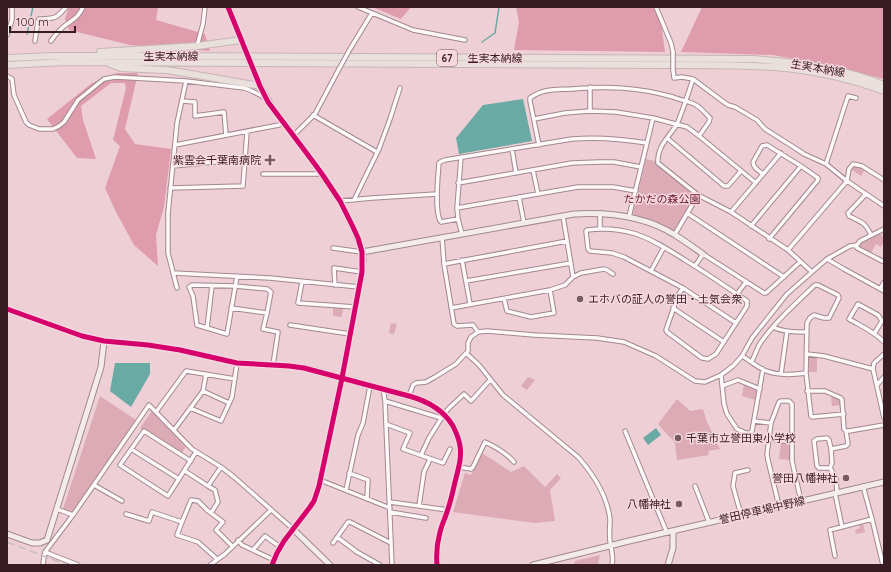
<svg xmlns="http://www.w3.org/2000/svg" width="891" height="572" font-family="Quicksand,'Noto Sans JP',sans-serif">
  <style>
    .green { fill: #dcabb6 }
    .forest { fill: #df9cad }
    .water { fill: #69aba4 }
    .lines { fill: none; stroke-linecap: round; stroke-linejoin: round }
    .stream { stroke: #69aba4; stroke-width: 1.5 }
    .street-casing { stroke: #a1888e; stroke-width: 5.5 }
    .secondary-casing { stroke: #a1888e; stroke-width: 7 }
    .primary-casing { stroke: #c6b4b8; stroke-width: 8 }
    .street { stroke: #fdf8f9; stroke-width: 3.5 }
    .secondary { stroke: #f3ecea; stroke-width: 5 }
    .primary { stroke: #eae0db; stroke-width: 6 }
    .rail { stroke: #c5bdbf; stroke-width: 1.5; stroke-dasharray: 8 4; stroke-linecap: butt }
    .street-bridge-casing { stroke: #a1888e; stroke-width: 5.5; stroke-linecap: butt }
    .secondary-bridge-casing { stroke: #a1888e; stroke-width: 7; stroke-linecap: butt }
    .street-bridge { stroke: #fdf8f9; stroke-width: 3.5 }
    .secondary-bridge { stroke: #f3ecea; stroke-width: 5 }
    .cycleway-casing { stroke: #f6d8de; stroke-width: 8 }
    .cycleway { stroke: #d6006c; stroke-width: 5 }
    .poi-dot { fill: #775b62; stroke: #f6d8de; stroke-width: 1.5 }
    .labels { text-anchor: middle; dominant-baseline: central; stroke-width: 3; stroke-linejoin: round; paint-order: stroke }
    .shield { fill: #f6d8de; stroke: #70545b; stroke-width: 1 }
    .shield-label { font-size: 10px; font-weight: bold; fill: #371c23 }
    .street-label { font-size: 11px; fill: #371c23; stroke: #f6d8de }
    .poi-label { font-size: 11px; fill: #371c23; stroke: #f6d8de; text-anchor: end }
    .park-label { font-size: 11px; fill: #6c1635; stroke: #f6d8de }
  </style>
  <rect width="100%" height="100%" fill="#efcfd6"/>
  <!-- green -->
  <path class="green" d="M646,159L655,161L694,194L695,197L674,230H672C659,223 647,219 634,215L633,213Z
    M854,166H861L865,169L861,176L852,170Z
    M881,233C884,240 885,240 881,247L876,244L871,253L860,247L859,245L863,241Z
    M333,307L343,308L342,317L333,316Z
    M391,323L397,324L394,334L389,333Z
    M810,356H817V372H809V357Z
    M528,377L535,380L527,390L521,386Z
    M744,384C755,389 758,387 756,400L742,396Z
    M100,396L136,420L74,511L72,512L63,509Z
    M831,396C837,398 841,398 841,405L832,406Z
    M677,399L690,411L703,409L707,422L720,449L708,451L709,455L677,460L675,443L658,424Z
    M152,411L186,447L181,454L140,428Z
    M781,443L790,444L791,446V460L779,459Z
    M482,453L511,472L524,466L545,487L557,474L561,478L550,490L555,521L535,523L453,512L465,473L471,475Z
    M863,524L865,532L856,534L855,530L860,528L859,525Z
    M600,555L598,565H574L575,561Z"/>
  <!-- forest -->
  <path class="forest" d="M69,7H158L156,20L205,34L210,51L130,45L69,30L65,19Z
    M372,7H411L401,19Z
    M516,7H590V8L594,7H659L665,52L514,50L519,22Z
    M702,7H884V79L837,67L773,55L681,52Z
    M117,73H138L125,129L135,144L171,149L164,207L156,235L158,266L134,245L116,212L105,188L120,146L113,140L126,88L125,83H111L81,106L83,120L96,159L77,158L47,119L92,83Z"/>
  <!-- water -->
  <path class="water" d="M523,99L532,141L459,154L456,138L483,105Z
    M115,363H150V374L131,407L110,391Z
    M656,428L661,435L648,445L643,438Z"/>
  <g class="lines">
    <!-- stream -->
    <path class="stream" d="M27,34L33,7
      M482,42L495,33L499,7"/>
    <defs>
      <path id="street" d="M358,7L413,30L465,40
        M656,7L671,43L673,52
        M7,35L12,20V7
        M35,41L38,21L39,19C55,18 55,20 66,7
        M51,41C54,36 58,32 62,28C71,20 78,19 83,7
        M197,46L203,24L205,7
        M350,49L372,13
        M673,70L674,78L682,77L693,79L721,100L728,105L735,107L757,120L765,129L795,148L804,154L826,164L847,181L884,206
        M7,76L12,79L14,95L26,122L29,125L39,129H53L59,126L64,122L78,100L104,79L115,77L186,81L244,88C253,91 260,94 267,100
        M693,79C688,94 683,110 677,124C670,136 656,147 658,163L698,195L731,212L788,250L812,272
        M590,87V111
        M182,101L195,102V116L224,112L226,135
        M313,115L377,152
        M534,119L565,113L590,111L616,112L653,118L687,127L699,136L709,122L710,118C706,114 701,108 696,105C689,101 680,100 673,97C637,87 608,86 572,89C556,90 544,88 530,98V101L539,145
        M294,135L315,114L339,69
        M699,136L756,183
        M667,138L724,186H728L741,171
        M175,145L279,125L283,122
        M512,149L516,173
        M461,157L457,208L458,219L462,234
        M826,164L848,96L856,98
        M173,166L245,159
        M533,170L538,194
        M263,174H322
        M763,174C759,171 753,168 753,162L762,146L767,145L801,166L818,178V180L769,239
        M458,183L572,163L599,162H614L641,167
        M170,188L243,186L247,132
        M866,194L850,211L848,213L849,216C861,222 865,222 871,235
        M519,197L524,223
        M354,200L379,149L390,119L400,88
        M340,201L372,198L437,194
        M457,208L578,187H613L636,191
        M731,212L781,153
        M600,213V229
        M687,213L784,277
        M563,216L573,277
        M629,217L653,118
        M458,219L441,222C434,213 438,176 439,163L442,161L445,160L572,139C598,137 622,139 647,143
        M751,226L801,166
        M884,229L860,241L857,245V248L859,249L884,262
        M675,234L698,195
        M442,237L444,264L454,324L457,326L473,325L478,332
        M333,248L362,252
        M788,250L847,181L849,169L853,164L862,166L884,180
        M827,259L844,269L884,291
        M462,260L470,304
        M444,264L567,241
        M695,266L703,254L764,293H766L800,262
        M651,271L664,247
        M173,273L270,278L359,287
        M466,281L571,263
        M302,282L298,303L355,307
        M335,285L334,268L362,272
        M177,288L168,253V213L177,123L186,81
        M683,288L678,295L666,330L667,332L702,358L708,359L716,354L747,306V301C727,287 706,273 685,260C669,250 654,240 636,234C620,229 603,228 587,230L586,231L588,249L590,251L612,253L624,257L683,288L736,323
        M880,289L884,282
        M737,294L746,282
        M504,299L507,311L531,317L554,313L550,290
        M231,308L267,313L271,292L267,289L235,286L192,285L189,287L193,296L197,325L227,334L237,276
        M451,308L550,290L565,285L573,277L581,273L604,269L607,270L613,274
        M673,308L724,342
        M267,313L263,329L278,332L273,365
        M290,325L350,334
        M773,327C783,332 796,332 807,332
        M207,328L212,286
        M874,334L882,321L878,315L858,304L849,319C861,326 875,332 884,342
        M466,353L479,365L503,395L578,457C594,475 607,495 610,519C610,526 609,534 610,541C611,550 614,556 612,565
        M807,354L824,356L873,369
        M884,354L874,363L873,369L884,418
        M742,356C749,360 756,366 764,370C777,376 792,375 806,373
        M752,361C755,355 757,348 761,342C776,321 796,303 815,285H818L838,295L839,298L829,318H824L814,315L810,318L807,323L806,373L811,416L812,417L844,414
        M781,374L787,331
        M721,375L724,404L727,414L737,429L746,433H750L752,431L763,369
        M877,385L884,377
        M722,386L738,380L760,389
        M383,389L385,401L392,565
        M203,391L229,403
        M807,391H825L841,398L842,400L844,429L846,431H849L884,425
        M409,396L413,385L416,383L426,382L435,377L456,364L468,351V343L471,337L478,332L487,331L534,335L597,338L624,342L656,356L695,381L705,382L721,375L733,366L742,356L752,338L787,294L812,272L827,259L850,246L857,245
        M385,401L441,418
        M190,408L221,421L232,397L237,363
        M156,412L186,371L235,379
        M754,421L771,423
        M386,424L410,433L403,449L443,463L450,449
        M174,430L203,391L206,374
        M625,431L667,533
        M770,439L792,442
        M131,449L179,479
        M831,449L829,440L827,438L817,439L814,441L817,466L819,468H830L832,463L831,449L846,446L848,444L846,431
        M421,455L429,438L444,414L449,408L464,394L471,401L490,380
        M191,461L144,431L120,465L168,496L196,452
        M459,467L471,469L473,467L485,442C496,447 506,453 514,462
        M830,468L836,478L837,493
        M185,471L208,486L221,467
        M349,473L368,480L367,499
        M320,480L390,508
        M94,485L122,501
        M208,486L215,490L218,502L211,513
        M695,486L709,522
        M863,486L872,519L883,565
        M346,490L358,435L363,423L370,386
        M835,493L842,527
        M390,502L448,510
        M419,506L424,472L430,459
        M779,506L768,460L767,454L771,423L779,402L781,401H789L792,404V461L801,501
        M57,509L73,515
        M390,512L426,518
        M126,514L149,521L152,512L182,522L191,500L198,501L207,510L223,522L216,530L232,546
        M741,515L733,486L735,473L748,470
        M182,522L177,535L198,542L217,559
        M337,537L357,552L380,565
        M238,540L242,545L274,560
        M333,543L348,522H350L391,543
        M253,550L265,536L280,547
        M45,552L78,565
        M835,556L830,530L872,519
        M43,565L44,556L45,552L73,515L149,405L192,449L221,467L234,477L293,529
        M210,565L225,554L271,510"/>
      <path id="secondary" d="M228,7L241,40
        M260,86L272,107L311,159L340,201L352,225L360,245L363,259L362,272L342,378L319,486L314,501L310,507L284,541L277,553L272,565
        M362,252L574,214C609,212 645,216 675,235C685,241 694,248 703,254
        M7,309L82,336L104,341L148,345L180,350L237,363L289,366L304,368L409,396C427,401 443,409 453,426C456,432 459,439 460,446C462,458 458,470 455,482C453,491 451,500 448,509C446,516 442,524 440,532C437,543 436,554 437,565
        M293,529L330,565
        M7,534L32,543H40L47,540L101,367L104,341
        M533,565L629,541L884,482
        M668,565L673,548V531"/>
      <path id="primary" d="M100,52L197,46L241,40
        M7,58L53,56H160L753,59C798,62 842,68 884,85
        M110,64L121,68L166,70L185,73L260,86
        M7,65L64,62L673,65C706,65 740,65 774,67C812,70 849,78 884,91"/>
    </defs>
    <!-- street casing -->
    <use href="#street" class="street-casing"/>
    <!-- secondary casing -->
    <use href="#secondary" class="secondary-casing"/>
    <!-- primary casing -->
    <use href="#primary" class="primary-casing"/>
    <!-- street -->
    <use href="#street" class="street"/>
    <!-- secondary -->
    <use href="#secondary" class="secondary"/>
    <!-- primary -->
    <use href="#primary" class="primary"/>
    <!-- rail -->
    <path class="rail" d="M7,542L67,565"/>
    <defs>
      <path id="street-bridge" d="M673,52V70
        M339,69L350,49"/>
      <path id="secondary-bridge" d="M241,40L260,86"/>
    </defs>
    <!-- street-bridge casing -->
    <use href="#street-bridge" class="street-bridge-casing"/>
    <!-- secondary-bridge casing -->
    <use href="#secondary-bridge" class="secondary-bridge-casing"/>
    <!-- street-bridge -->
    <use href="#street-bridge" class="street-bridge"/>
    <!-- secondary-bridge -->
    <use href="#secondary-bridge" class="secondary-bridge"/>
    <defs>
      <path id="cycleway" d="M228,7L260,86L268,102L311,159L322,174L340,201L352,225L358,238L362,252V272L342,378L319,486L314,501L310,507L284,541L277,553L272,565
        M7,309L82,336L104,341L148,345L180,350L237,363L289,366L304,368L409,396C427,401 443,409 453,426C456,432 459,439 460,446C462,458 458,470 455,482C453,491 451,500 448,509C446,516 442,524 440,532C437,543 436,554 437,565"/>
    </defs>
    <!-- cycleway casing -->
    <use href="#cycleway" class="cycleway-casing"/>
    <!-- cycleway -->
    <use href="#cycleway" class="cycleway"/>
  </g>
  <!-- markers -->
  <g class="poi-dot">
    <path d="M268 154h4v4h4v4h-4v4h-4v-4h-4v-4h4z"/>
    <circle cx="580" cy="299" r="4"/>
    <circle cx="678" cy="438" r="4"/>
    <circle cx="846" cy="478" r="4"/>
    <circle cx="679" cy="504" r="4"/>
  </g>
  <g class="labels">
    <!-- shield labels -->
    <rect class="shield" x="437" y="50" width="20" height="16" rx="3"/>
    <g class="shield-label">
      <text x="447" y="58">67</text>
    </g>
    <!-- street labels -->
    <g class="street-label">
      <text x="171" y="56">生実本納線</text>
      <text x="495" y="58">生実本納線</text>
      <text transform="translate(818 68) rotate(10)">生実本納線</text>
      <text transform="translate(762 510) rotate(-13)">誉田停車場中野線</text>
    </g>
    <!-- poi labels -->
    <g class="poi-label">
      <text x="261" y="160">紫雲会千葉南病院</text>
      <text x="588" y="299" text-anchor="start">エホバの証人の誉田・土気会衆</text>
      <text x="686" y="438" text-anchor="start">千葉市立誉田東小学校</text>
      <text x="838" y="478">誉田八幡神社</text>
      <text x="671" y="504">八幡神社</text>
    </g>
    <!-- park labels -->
    <g class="park-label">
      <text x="662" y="199">たかだの森公園</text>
    </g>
  </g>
  <!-- border -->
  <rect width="891" height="572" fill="none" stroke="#371c23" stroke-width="16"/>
  <!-- scale -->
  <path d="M10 26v6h65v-6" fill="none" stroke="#371c23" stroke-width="2"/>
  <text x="16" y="26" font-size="12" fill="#371c23" stroke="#f6d8de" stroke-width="3" paint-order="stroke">100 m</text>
</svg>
